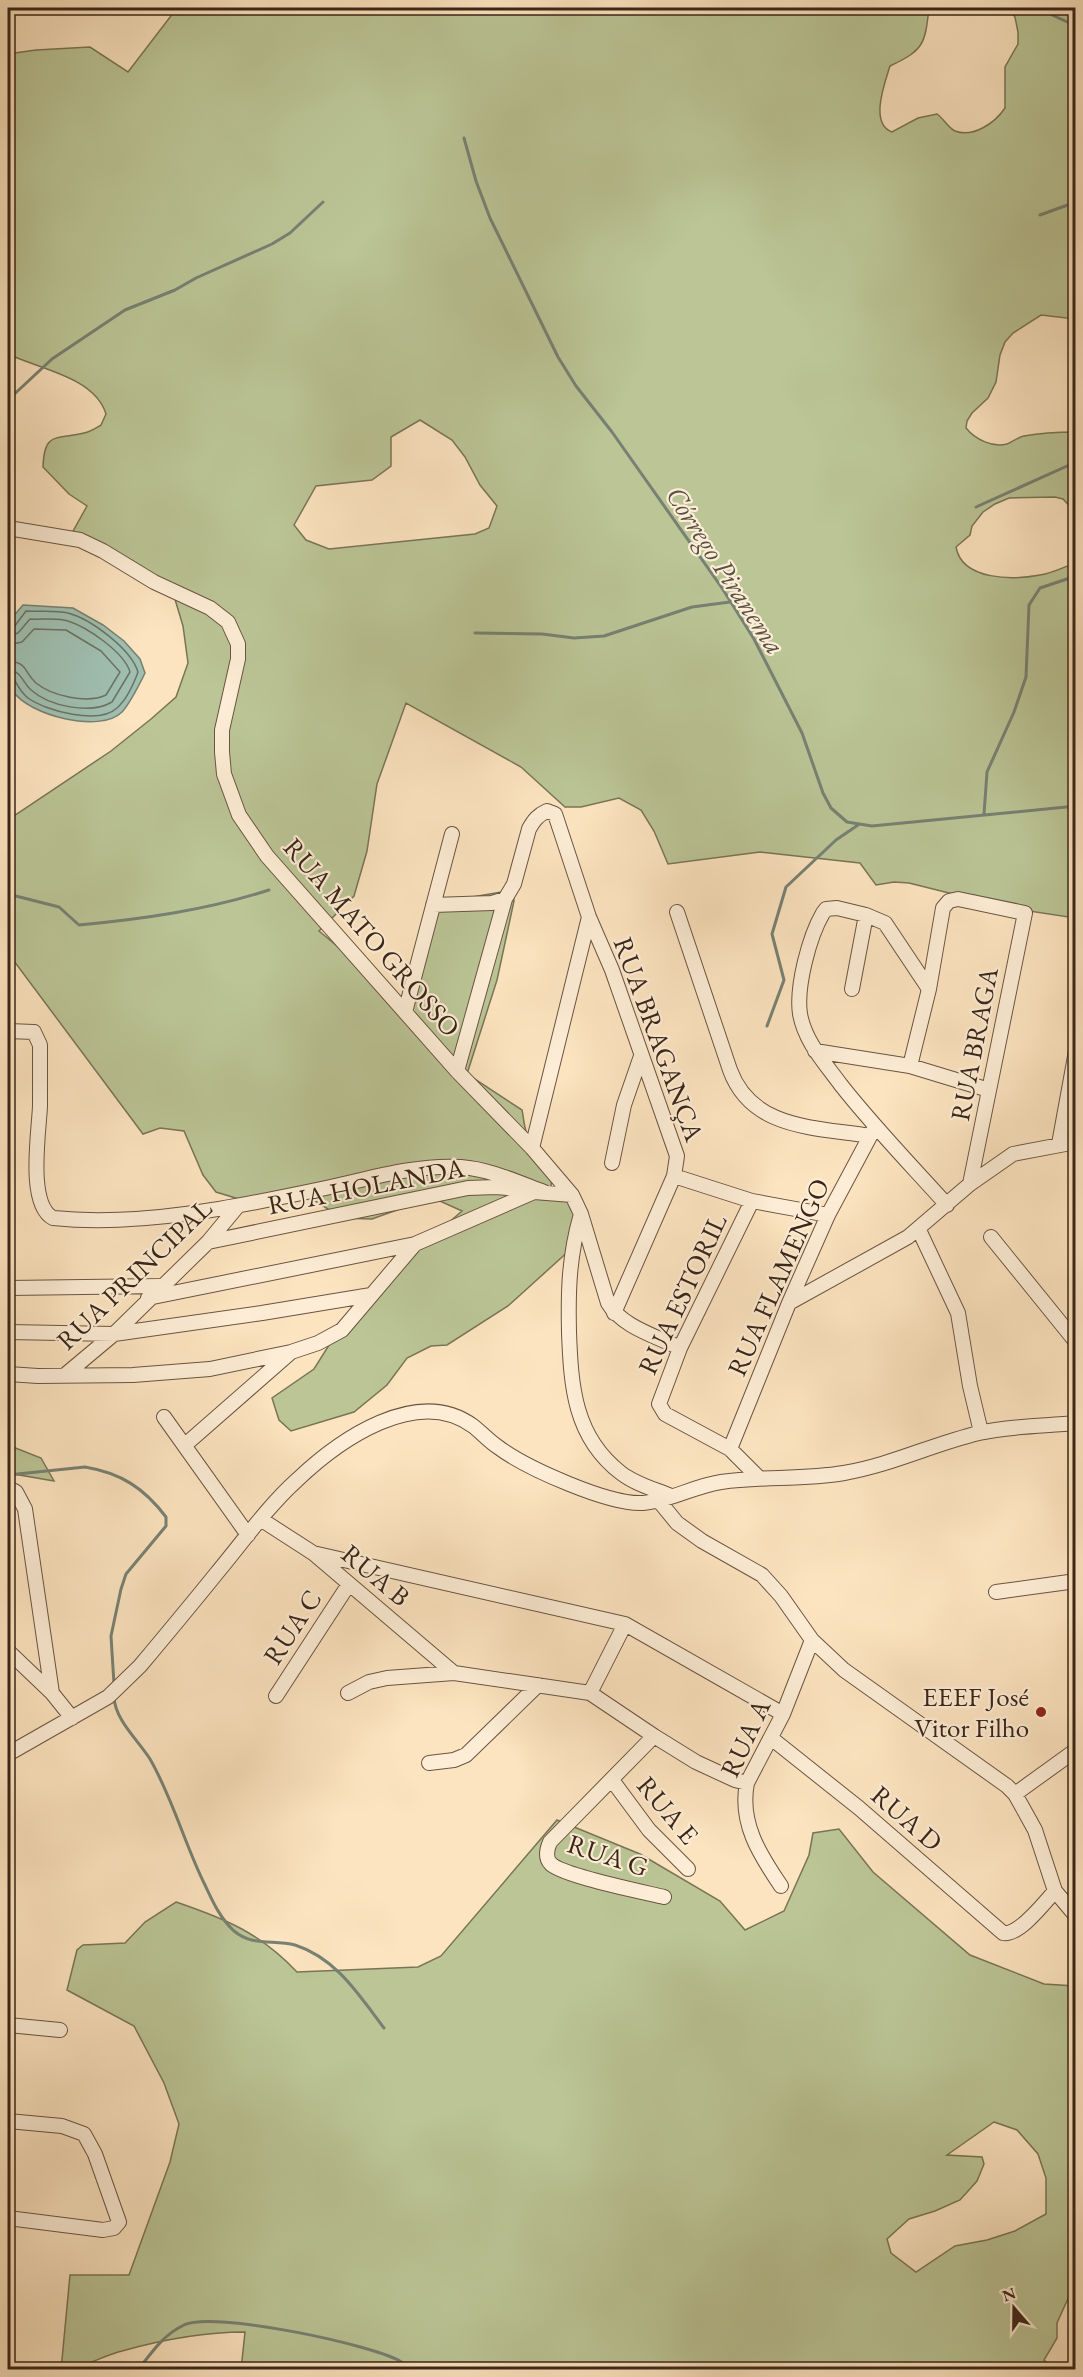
<svg xmlns="http://www.w3.org/2000/svg" width="1083" height="2377" font-family="'EB Garamond',serif">
  <style>
    .green { fill: #bbc596; stroke: #7a7456; stroke-width: 1.5; fill-rule: evenodd }
    .water { fill: #9fbfb0; stroke: #778173; stroke-width: 1.5 }
    .lines { fill: none; stroke-linecap: round; stroke-linejoin: round }
    .shore { stroke: #6c7264; stroke-width: 1.5 }
    .stream { stroke: #778173; stroke-width: 3 }
    .minor-casing { stroke: #6a5441; stroke-width: 16 }
    .minor { stroke: #fdedd6; stroke-width: 14 }
    .poi-dot { fill: #8f2418; stroke: #fdedd6; stroke-width: 2 }
    .labels { text-anchor: middle; dominant-baseline: central; stroke-width: 4.5; stroke-linejoin: round; paint-order: stroke }
    .street-label { font-size: 27px; fill: #3a2417; stroke: #fdedd6 }
    .poi-label { font-size: 27px; fill: #3a2417; stroke: #fdedd6; text-anchor: end }
    .water-label { font-size: 28px; font-style: italic; fill: #585245; stroke: #fdedd6 }
  </style>
  <rect width="100%" height="100%" fill="#fce4c0"/>
  <filter id="stains"><feTurbulence type="fractalNoise" baseFrequency=".00333" numOctaves="4"/><feColorMatrix values="0 0 0 0 .2 0 0 0 0 .09 0 0 0 0 .02 0 0 0 .5 -.17"/></filter>
  <radialGradient id="worn" r=".72"><stop offset=".6" stop-color="#630" stop-opacity="0"/><stop offset="1" stop-color="#630" stop-opacity=".3"/></radialGradient>
  <!-- green -->
  <path class="green" d="M177,8H929C925,44 924,50 890,66C885,82 869,124 892,132L918,118L937,114C944,119 948,128 955,131C973,138 995,123 1005,108V67L1018,44V32L1015,17L1008,8H1075V319L1041,315L1013,333L1005,342L1000,355L996,382L988,398L972,413L967,421L966,428C975,439 992,448 1007,444C1013,442 1018,437 1024,436C1041,433 1059,432 1075,432V512L1063,499L1055,497L1009,498L995,504L983,512L972,526L970,535L956,547C962,581 1014,580 1040,575C1053,573 1064,567 1075,563V918L1009,908L909,883L894,882L876,885L860,863L760,852L668,864L654,831L641,810L619,798L581,807H565L521,767L406,703L377,784L367,851L354,896L319,931L411,1007L430,899H461L513,890L514,901L497,980L467,1074L522,1110C524,1119 524,1131 529,1138C538,1155 557,1169 550,1190L567,1196L576,1214L571,1249L508,1306L447,1345L431,1346L407,1358L387,1385L354,1412L291,1431L279,1420L272,1398L314,1369L341,1326L377,1285L462,1211L440,1201H422L372,1219L342,1218L309,1197L255,1204L216,1192L203,1175L184,1131L160,1128L143,1134L14,961L8,956V820L111,751L151,719L176,697L188,663L183,626L174,596L72,533L87,506L69,494L43,467C44,431 56,440 84,433C90,432 96,428 101,425L106,414C95,377 39,369 8,354V54L36,50L90,47L128,72ZM420,420L452,440L465,457L480,485L497,506L489,528L475,534L329,549L306,540L294,525L316,486L372,480L391,466V437Z
    M8,1445L41,1458L54,1481L8,1473Z
    M557,1820L640,1854L720,1901L745,1930L784,1911L809,1855L813,1833L839,1829L873,1872L970,1955L1044,1984L1075,1986V2290L1071,2292L1057,2323V2338L1044,2360L1055,2369L241,2370L245,2332C204,2332 161,2340 122,2351C101,2356 83,2369 61,2370L70,2275H129L170,2162L179,2124L164,2083L134,2026L67,1990L77,1950L83,1945L125,1943L145,1922L176,1902C226,1919 260,1933 297,1972L418,1967L441,1956ZM994,2122L1017,2130L1038,2154L1046,2178V2214L1015,2231L987,2240L955,2246L916,2272L891,2253L887,2239L909,2219L935,2211L960,2200L977,2181L984,2164L982,2157L947,2155Z"/>
  <!-- water -->
  <path class="water" d="M23,605L73,608L103,625L124,641L140,659L145,673C139,685 131,702 122,712C100,734 28,715 13,691C6,679 5,641 8,627C9,620 18,611 23,605Z"/>
  <g class="lines">
    <!-- shore -->
    <path class="shore" d="M8,628L14,627L26,611C40,612 55,610 68,613C91,619 131,649 138,672C134,683 126,700 117,708C99,725 46,711 28,698C21,693 18,686 14,679L8,677
      M8,636L18,633L30,619C42,620 57,617 68,621C87,627 124,652 130,672L112,702C90,715 49,706 31,690C22,682 22,671 8,670
      M8,645L22,642L34,629L66,630L101,651L120,672L106,695C87,704 52,696 36,683C24,673 28,662 8,661"/>
    <!-- stream -->
    <path class="stream" d="M1037,8L1076,26
      M464,138L476,181L490,218L558,357L576,386L612,432L722,588L754,639L802,733L823,793L831,808L847,822L872,826L1076,806
      M1040,215L1076,202
      M8,400L52,359L125,310L175,290L196,278L272,244L290,233L323,202
      M976,507L1076,462
      M475,633L542,634L574,638L604,636L692,607L730,602
      M984,814L987,772L1014,712L1026,677L1029,605L1040,588L1076,576
      M8,894L59,907L79,925C143,919 207,910 269,890
      M767,1026L784,980L772,934L786,887L836,840L858,825
      M8,1475L85,1467C121,1473 144,1488 166,1517V1526L126,1574L121,1589L111,1636L114,1684
      M114,1697C115,1720 138,1740 150,1759C173,1799 185,1845 205,1885C213,1902 220,1918 234,1931C253,1947 274,1939 295,1945C336,1958 359,1995 384,2028
      M138,2370C152,2352 163,2335 184,2325C215,2311 369,2344 400,2361C404,2363 408,2367 412,2370"/>
    <defs>
      <path id="minor" d="M8,528L80,540L103,551L154,582L210,608L228,622L238,644V659L222,730V752L224,774L239,815L267,856L457,1071L532,1148L572,1195L581,1214L608,1303C622,1327 656,1336 680,1348
        M433,905L492,903L505,899L514,884L529,829C534,820 538,815 547,811L555,814L589,917L612,970L677,1156L674,1176L614,1313
        M677,912L730,1070C752,1130 816,1127 870,1136
        M852,989L866,915
        M929,989L885,923L866,915L837,908L826,909L823,913C809,937 796,987 800,1014C805,1042 825,1063 841,1085C874,1127 911,1165 947,1205
        M405,1012L452,834
        M8,1031L34,1032L40,1045C40,1066 40,1086 40,1106C39,1132 27,1204 53,1218C140,1227 236,1207 321,1189C365,1180 414,1164 461,1167C489,1169 517,1182 544,1192
        M815,1051L910,1066L989,1090
        M910,1066L929,989L943,908L949,901L958,899L1025,913L970,1184
        M457,1071L505,899
        M1059,1144L1076,1051
        M532,1148L589,917
        M612,1163L624,1105L641,1056
        M674,1176L752,1201L828,1215
        M752,1201L680,1348L659,1404L665,1414L730,1449L758,1477
        M581,1214C569,1256 568,1290 569,1332C571,1386 574,1437 621,1473C635,1484 654,1489 671,1496
        M919,1230L958,1313L970,1386L981,1432
        M991,1237L1076,1342
        M208,1242L468,1188L496,1187L521,1189
        M8,1288L160,1286
        M148,1298L415,1244L534,1192L572,1195
        M789,1303L908,1237L970,1184L1013,1154L1076,1142
        M8,1332L114,1334L262,1313L371,1295
        M8,1374L38,1376L133,1375L210,1369L291,1352L318,1343L342,1330L415,1244
        M65,1375L114,1334L208,1242L237,1207
        M164,1417L248,1535
        M185,1445L290,1353
        M730,1449L789,1303L828,1215L875,1127
        M8,1488L16,1492L25,1509L52,1693
        M659,1501L677,1523L702,1541L762,1575L781,1596L812,1640L844,1670L1007,1786L1015,1794L1035,1830L1055,1891L1076,1916
        M262,1520L313,1553L454,1673
        M313,1553L625,1624L783,1714
        M996,1592L1076,1581
        M8,1651L52,1693L72,1718
        M348,1693L369,1682L387,1678L454,1673L590,1693L654,1736L696,1762L735,1780L747,1783
        M590,1693L625,1624
        M276,1696L349,1584
        M654,1736L550,1842C547,1849 545,1858 551,1864C564,1876 643,1892 664,1897
        M771,1738L859,1808L1003,1933C1019,1936 1044,1903 1055,1891
        M8,1754L108,1697L140,1666C166,1635 191,1605 216,1574C242,1543 267,1507 297,1480C339,1440 417,1385 473,1426C482,1433 489,1441 498,1447C526,1468 609,1505 643,1503C670,1501 694,1486 721,1482C762,1476 803,1480 844,1473C891,1465 933,1444 979,1433C1008,1426 1045,1426 1076,1423
        M429,1763L454,1760L466,1755L538,1685
        M612,1780L649,1830L688,1869
        M1015,1794L1076,1750
        M781,1886C760,1855 739,1823 747,1783L783,1714L812,1640
        M8,2025L60,2030
        M8,2121L62,2126L84,2134L95,2154L119,2222L114,2228L103,2230L8,2218"/>
    </defs>
    <!-- minor casing -->
    <use href="#minor" class="minor-casing"/>
    <!-- minor -->
    <use href="#minor" class="minor"/>
  </g>
  <!-- markers -->
  <circle class="poi-dot" cx="1041" cy="1712" r="6"/>
  <g class="labels">
    <!-- street labels -->
    <g class="street-label">
      <text transform="translate(372 937) rotate(49)">RUA MATO GROSSO</text>
      <text transform="translate(659 1039) rotate(70)">RUA BRAGANÇA</text>
      <text transform="translate(974 1044) rotate(-79)">RUA BRAGA</text>
      <text transform="translate(366 1186) rotate(-11)">RUA HOLANDA</text>
      <text transform="translate(134 1274) rotate(-44)">RUA PRINCIPAL</text>
      <text transform="translate(778 1277) rotate(-66)">RUA FLAMENGO</text>
      <text transform="translate(682 1294) rotate(-65)">RUA ESTORIL</text>
      <text transform="translate(376 1575) rotate(40)">RUA B</text>
      <text transform="translate(292 1627) rotate(-57)">RUA C</text>
      <text transform="translate(745 1738) rotate(-65)">RUA A</text>
      <text transform="translate(668 1810) rotate(50)">RUA E</text>
      <text transform="translate(907 1818) rotate(41)">RUA D</text>
      <text transform="translate(608 1855) rotate(18)">RUA G</text>
    </g>
    <!-- poi labels -->
    <g class="poi-label">
      <text x="1029" y="1696">EEEF José<tspan x="1029" dy="31">Vitor Filho</tspan></text>
    </g>
    <!-- water labels -->
    <g class="water-label">
      <text transform="translate(726 570) rotate(57)">Córrego Piranema</text>
    </g>
  </g>
  <!-- margin -->
  <rect width="1083" height="2377" fill="none" stroke="#fce4c0" stroke-width="30"/>
  <rect x="9" y="9" width="1065" height="2359" fill="none" stroke="#3a2417" stroke-width="3"/>
  <rect x="15" y="15" width="1053" height="2347" fill="none" stroke="#3a2417" stroke-width="1.5"/>
  <!-- north arrow -->
  <g transform="translate(1014 2308) rotate(340)" stroke="#fdedd6" stroke-width="4.5" paint-order="stroke">
  <path d="M0-4.5L10 22L0 15L-10 22Z" fill="#3a2417"/>
  <text y="-9" font-size="16" font-weight="bold" text-anchor="middle" fill="#3a2417">N</text>
  </g>
  <rect width="100%" height="100%" filter="url(#stains)"/>
  <rect width="100%" height="100%" fill="url(#worn)"/>
</svg>
